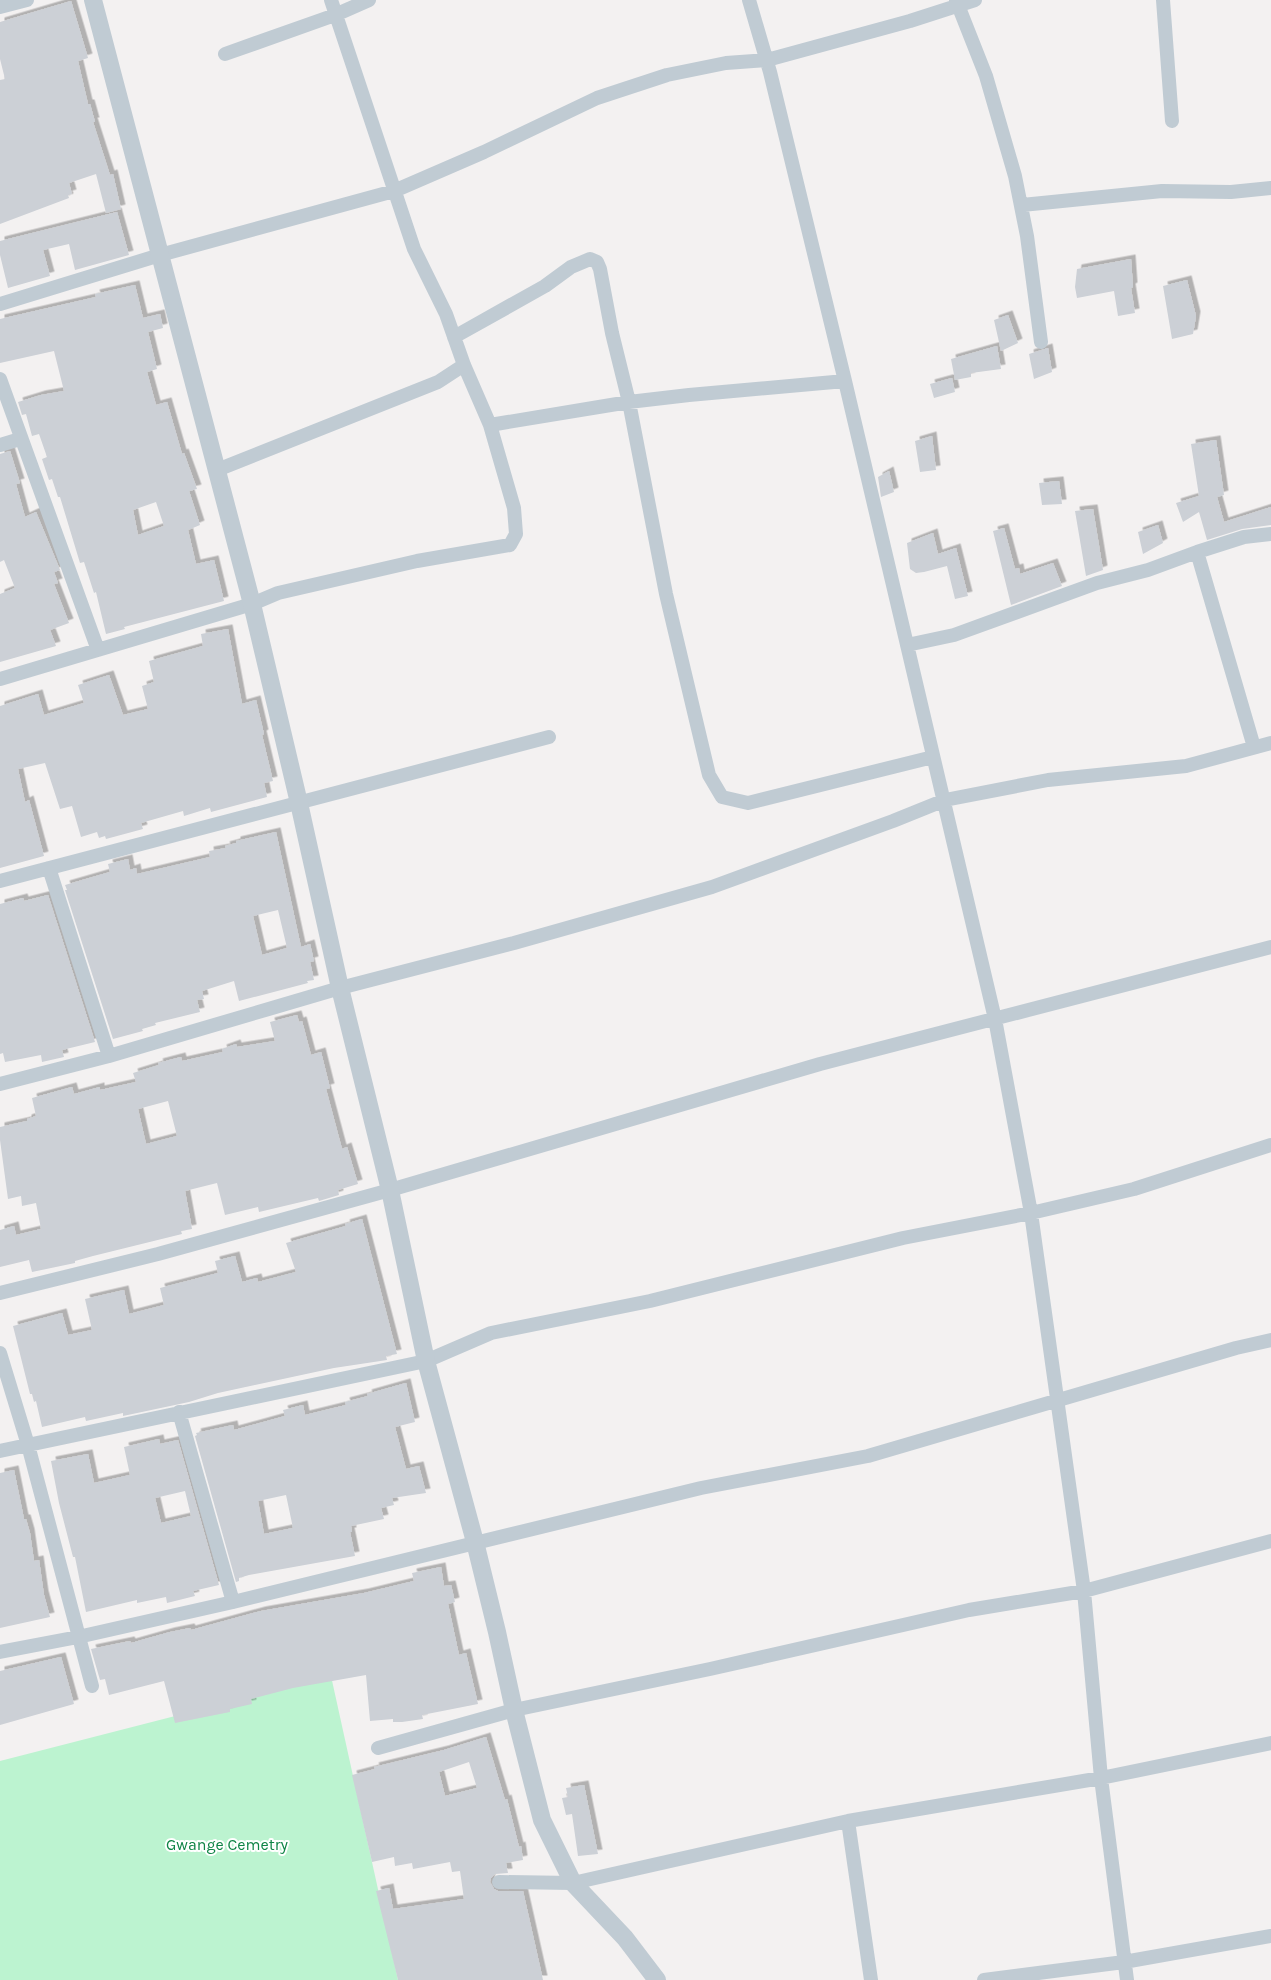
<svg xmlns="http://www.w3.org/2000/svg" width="1271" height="1980" font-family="Karla,sans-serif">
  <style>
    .green { fill: #bcf3d0 }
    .building { fill: #ccd0d6; fill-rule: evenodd; filter: url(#shadow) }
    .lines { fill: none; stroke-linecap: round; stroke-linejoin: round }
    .minor { stroke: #c0cbd3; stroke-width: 14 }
    .tertiary { stroke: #c0cbd3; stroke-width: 18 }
    .labels { text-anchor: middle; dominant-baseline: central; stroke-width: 4; stroke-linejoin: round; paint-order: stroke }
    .park-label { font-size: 16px; fill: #0f8446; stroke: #fff }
  </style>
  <defs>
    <filter id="shadow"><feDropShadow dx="4.5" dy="-4.5" stdDeviation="0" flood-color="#0004"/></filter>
  </defs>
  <rect width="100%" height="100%" fill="#f3f1f1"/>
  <!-- green -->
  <path class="green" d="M331,1676L398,1980H0V1761Z"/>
  <!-- building -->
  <path class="building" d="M71,1L88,58L78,61L88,104H90L95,122H93L110,175L113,174L121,209L106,213L96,174L69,183L72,194L68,195L69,198L0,224V80L5,79L0,59V22Z
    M117,212L129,255L75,270L69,244L43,250L50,276L8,288L0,255V241Z
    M1131,259L1133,287L1131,288L1135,313L1118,316L1114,291L1077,298L1075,287L1077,269Z
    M1187,280L1196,316L1193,334L1172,339L1163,286Z
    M135,285L143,318L160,314L163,328L148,332L157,369L147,372L156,405L167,402L182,454L184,453L197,489L189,491L200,525L188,530L196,564L214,560L224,601L124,627L125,629L106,634L96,592L94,593L84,562L80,563L60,497H58L52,479L49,480L42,459L47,457L39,434L32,436L26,414L22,415L18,402L41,395L64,391L54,351L0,363V319L96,297L95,294ZM156,502L164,526L138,535L133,510Z
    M1008,315L1018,343L1001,351L994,320Z
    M997,346L1001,369L971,373V377L955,380L951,359Z
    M1048,348L1052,372L1034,379L1029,354Z
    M952,378L955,392L934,398L930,384Z
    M932,436L936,470L920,472L915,441Z
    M1216,440L1224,495L1217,497L1224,522L1271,507V525L1242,529L1207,540L1199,512L1183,522L1176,503L1199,496L1191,444Z
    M10,451L20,483L16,484L25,517L36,512L60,570L54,572L58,583L54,584L69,623L50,630L56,646L0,662V594L15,588L4,560L0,562V454Z
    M889,471L894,492L881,497L878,477Z
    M1059,481L1062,504L1042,505L1039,483Z
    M1093,509L1103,570L1086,576L1075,511Z
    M1158,525L1163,543L1143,554L1138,532Z
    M1004,528L1015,569L1019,568L1020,574L1053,563L1062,586L1011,605L993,531Z
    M933,533L938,554L956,548L968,596L955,599L947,566L924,572L916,573L910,569L907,543Z
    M228,629L242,704L256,700L264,734L262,735L273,781L264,783L267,797L211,812L210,808L184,816L183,811L141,823L143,829L106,839L105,836L99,838L97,832L81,837L72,806L60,809L45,763L18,769L25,802L29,800L44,856L0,868V706L38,694L44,715L84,703L78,685L109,675L123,715L148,709L142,686L154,682L149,661L203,646L201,634Z
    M276,832L301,947L310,944L314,961L310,962L314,980L307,981L308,983L239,1001L234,981L202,991L204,999L197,1000L200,1012L155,1023L156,1025L142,1029L143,1031L113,1039L65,890H67L65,885L110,872L108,864L128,859L130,870L136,868L137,874L210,857L209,851L226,848L225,846L236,843V841ZM278,910L287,948L262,955L253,916Z
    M48,895L95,1042L62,1050L64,1057L42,1062L41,1055L5,1062L3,1053L0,1054V904L23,898L24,901Z
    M297,1015L299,1022L302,1021L311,1055L321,1052L330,1088L326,1089L342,1149L347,1147L358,1184L338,1190L339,1195L319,1201L318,1198L259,1212L258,1207L225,1215L217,1183L185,1191L192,1229L181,1231L182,1234L93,1256L75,1261V1263L32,1272L29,1260L0,1267V1230L14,1226L16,1235L41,1229L36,1203L22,1206L21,1196L8,1199L0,1140V1127L27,1121V1119L36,1116L32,1098L72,1087L74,1094L100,1087V1090L136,1082L133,1073L159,1065L158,1063L181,1057L182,1061L223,1052L222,1049L236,1044L237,1047L275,1041L270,1022ZM168,1101L177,1136L146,1144L138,1109Z
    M362,1219L397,1354L386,1356L387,1360L334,1368L218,1393L189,1402L123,1416V1413L86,1421L85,1417L42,1427L36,1401L34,1402L32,1394H30L13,1326L62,1313L68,1335L92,1330L85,1299L124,1290L129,1314L164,1305L160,1288L218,1273L215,1261L235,1256L242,1282L257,1278L258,1282L296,1272L286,1243L346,1226L345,1224Z
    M406,1383L415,1422L395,1427L406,1469L419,1466L426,1493L392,1498L394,1505L381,1508L384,1519L351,1526L352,1532H350L355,1556L249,1575L239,1578V1581L236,1582L195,1436L197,1435L196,1433L233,1425L234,1430L285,1416L283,1410L303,1405L305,1415L346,1405L345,1402L368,1396L367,1394ZM286,1495L293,1528L264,1534L258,1501Z
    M159,1439L160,1444L178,1440L219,1585L193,1591L195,1596L167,1603L166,1597L137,1603V1600L86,1612L75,1557H73L59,1503L51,1461L88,1454L94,1483L130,1475L124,1447ZM185,1491L191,1516L161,1523L155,1498Z
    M14,1470L24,1519H26L30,1533L34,1561L39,1560L44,1595L50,1617L0,1628V1473Z
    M441,1567L444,1586L451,1585L455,1602L448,1604L459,1655L466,1653L478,1704L422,1715L423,1719L402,1722H393V1719L370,1721L366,1675L293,1688L251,1699L252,1704L230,1709V1712L175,1723L164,1681L109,1695L105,1679L100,1680L91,1649L130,1641L131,1643L170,1632L190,1628L191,1630L261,1611L364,1593L414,1581L412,1573Z
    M61,1657L74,1704L0,1725V1671Z
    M486,1737L505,1800L507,1799L519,1847L521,1846L523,1860L506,1863L508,1873L495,1874L491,1878L490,1882L494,1889L498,1891H523L543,1980H398L376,1891L389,1888L393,1909L464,1899L460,1871L452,1872L450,1862L413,1869L412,1863L395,1866L394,1857L372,1862L352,1775L375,1769L374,1767L444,1750ZM469,1762L477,1788L445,1796L439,1772Z
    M584,1785L598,1854L578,1856L572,1814L566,1815L562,1798L568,1797L566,1788Z"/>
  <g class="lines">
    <!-- minor -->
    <path class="minor" d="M749,0L770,72L845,381L995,1019L1031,1213L1084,1591L1101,1778L1127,1980
      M956,0L986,76L1015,176L1027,236L1041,342
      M1163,0L1172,121
      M0,7L27,0
      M225,54L335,15L369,0
      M1022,205L1162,191L1231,192L1271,188
      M0,304L160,255L394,191L484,152L597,98L667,75L726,63L767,60L910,21L975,0
      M454,337L545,286L571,267L590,259L597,262L600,269L612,333L629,402L666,594L709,775L722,797L748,803L933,757
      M0,379L98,650
      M490,425L629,402L689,395L845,381
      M0,445L20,439
      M217,470L438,382L464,365
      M1197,552L1254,747
      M907,645L954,635L1097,583L1148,570L1197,552L1244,537L1271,534
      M0,679L252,604L278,593L417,561L510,545L516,534L514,508L490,425L464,365L446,314L414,249L331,0
      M49,868L109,1056
      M0,881L549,737
      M0,1084L109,1056L340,988L514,943L712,887L893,821L945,800L1048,780L1186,766L1271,743
      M0,1293L158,1254L390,1190L820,1064L1271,947
      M0,1353L28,1445L92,1686
      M179,1412L233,1602
      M0,1451L426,1361L491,1333L650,1301L903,1238L1031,1213L1134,1189L1271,1145
      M0,1652L78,1637L233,1602L701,1488L868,1456L1236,1348L1271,1340
      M378,1748L514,1710L710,1669L969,1610L1084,1591L1271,1541
      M848,1821L871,1980
      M499,1882L573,1883L848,1821L1101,1778L1271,1743
      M984,1980L1124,1962L1271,1936"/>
    <!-- tertiary -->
    <path class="tertiary" d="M93,0L252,604L299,803L340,988L390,1190L426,1361L475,1542L497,1632L514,1710L542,1820L573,1883L625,1938L657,1980"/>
  </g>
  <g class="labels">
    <!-- park labels -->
    <g class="park-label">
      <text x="227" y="1844">Gwange Cemetry</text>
    </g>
  </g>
</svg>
